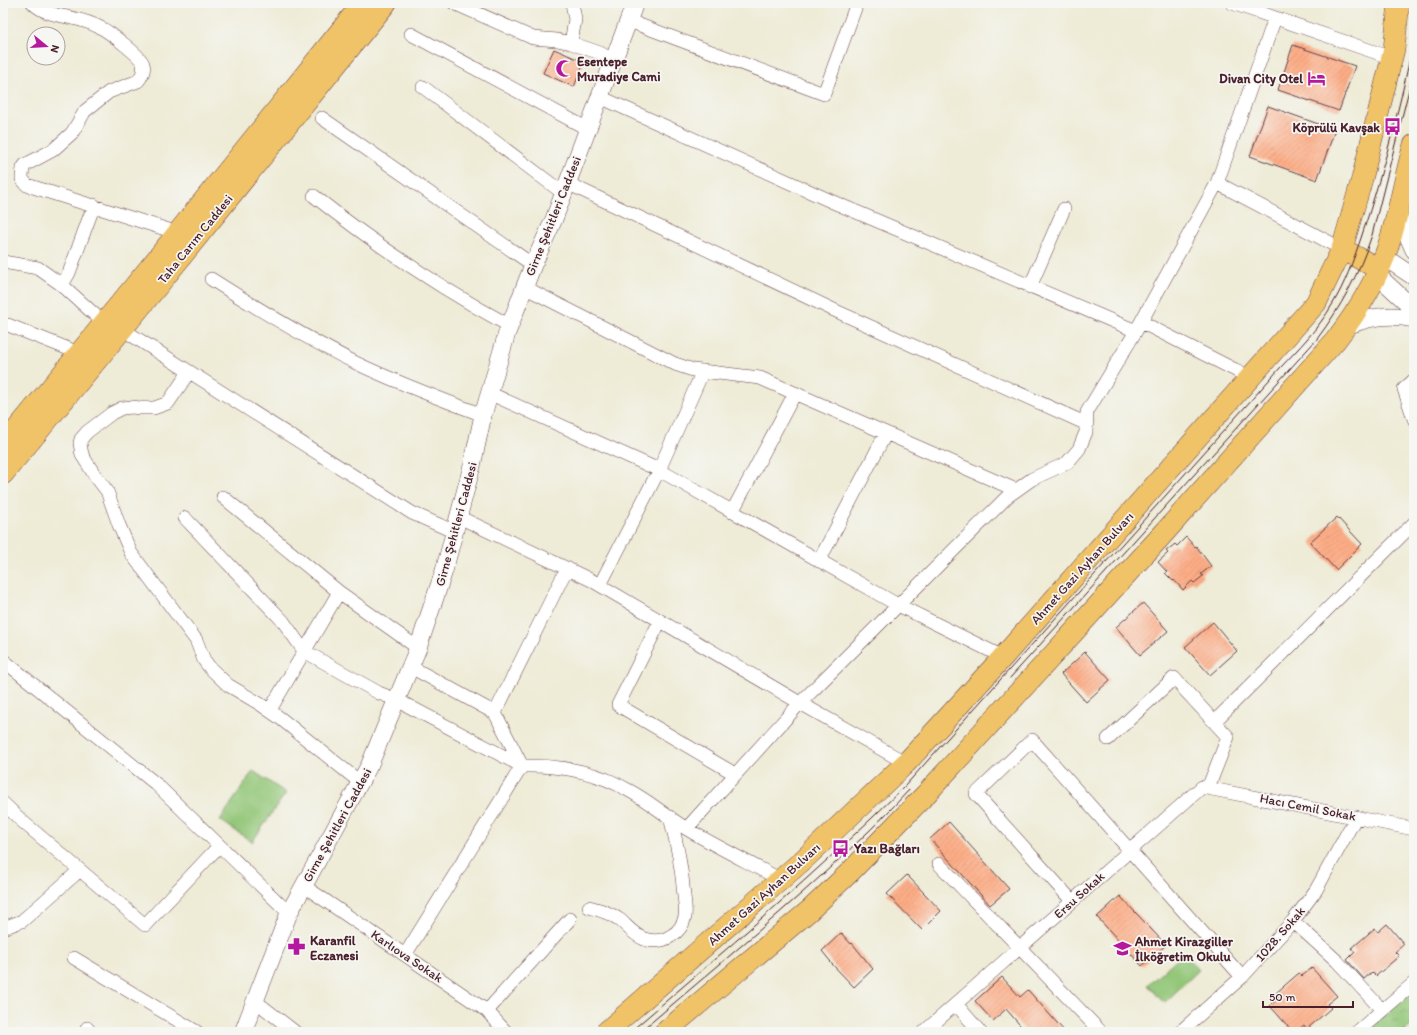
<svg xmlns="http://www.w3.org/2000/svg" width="1417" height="1035" font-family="Itim,sans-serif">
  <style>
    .park { fill: url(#park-crowns); stroke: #6e7251 }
    .pitch { fill: #92c677; stroke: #6e7251 }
    .building { fill: url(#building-hatch) }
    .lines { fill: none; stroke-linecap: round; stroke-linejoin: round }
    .minor-casing { stroke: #633e45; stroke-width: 14 }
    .tertiary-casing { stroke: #633e45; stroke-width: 18 }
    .primary-casing { stroke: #633e45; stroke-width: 22 }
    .minor { stroke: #fff; stroke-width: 13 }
    .tertiary { stroke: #fff; stroke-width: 17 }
    .primary { stroke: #f0c369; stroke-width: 21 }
    .tram { stroke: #4a1f2b; stroke-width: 1 }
    .labels { text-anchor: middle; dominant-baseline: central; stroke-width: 3.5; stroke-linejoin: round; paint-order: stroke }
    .poi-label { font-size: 13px; font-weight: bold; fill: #4a1f2b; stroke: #f6f6f2; text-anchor: start }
    .street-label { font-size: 13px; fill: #4a1f2b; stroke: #f6f6f2 }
  </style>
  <defs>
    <pattern id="park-crowns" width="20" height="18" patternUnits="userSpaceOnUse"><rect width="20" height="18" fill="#92c677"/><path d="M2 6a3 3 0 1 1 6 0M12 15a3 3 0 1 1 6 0" fill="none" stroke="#79a062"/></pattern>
    <pattern id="building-hatch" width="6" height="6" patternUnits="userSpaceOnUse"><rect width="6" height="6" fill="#fdad86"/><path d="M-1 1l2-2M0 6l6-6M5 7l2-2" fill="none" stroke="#da9474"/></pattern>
  </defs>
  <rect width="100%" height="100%" fill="#f6f6f2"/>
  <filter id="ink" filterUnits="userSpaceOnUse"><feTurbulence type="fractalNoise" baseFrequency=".025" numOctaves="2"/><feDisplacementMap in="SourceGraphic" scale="8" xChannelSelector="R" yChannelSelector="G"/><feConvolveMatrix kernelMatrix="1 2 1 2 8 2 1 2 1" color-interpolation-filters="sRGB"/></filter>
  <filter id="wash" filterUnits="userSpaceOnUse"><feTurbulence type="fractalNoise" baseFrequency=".012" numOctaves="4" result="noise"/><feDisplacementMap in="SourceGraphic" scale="16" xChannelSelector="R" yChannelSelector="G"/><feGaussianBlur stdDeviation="0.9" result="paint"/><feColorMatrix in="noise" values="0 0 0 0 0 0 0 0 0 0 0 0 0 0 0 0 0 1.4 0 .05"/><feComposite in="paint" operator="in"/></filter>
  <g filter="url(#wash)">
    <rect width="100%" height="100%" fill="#eeebd6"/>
    <!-- park -->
    <path class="park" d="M1414,991V1023L1404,1032H1365Z"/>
    <!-- pitch -->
    <path class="pitch" d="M253,771L286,793L252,842L220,820Z
      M1183,953L1199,970L1164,1003L1148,985Z"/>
    <g id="blocks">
      <!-- building -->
      <path class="building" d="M1293,45L1355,66L1339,111L1278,90Z
        M554,49L584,62L574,87L543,73Z
        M1268,106L1335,130L1317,180L1250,156Z
        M1337,517L1362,544L1336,570L1310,542Z
        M1186,537L1195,547L1196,546L1211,566L1201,574L1203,576L1194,583L1192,581L1183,590L1174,580L1173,581L1165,573L1167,572L1158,562L1168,553L1166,551L1175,544L1177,546Z
        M1143,603L1168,631L1140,655L1116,627Z
        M1213,622L1237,651L1210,675L1185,647Z
        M1085,652L1110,680L1086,702L1061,674Z
        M949,822L1009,889L990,905L930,839Z
        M907,875L941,911L922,930L887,894Z
        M1120,896L1166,945L1142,966L1097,917Z
        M1387,924L1404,944L1395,952L1399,956L1376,976L1372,972L1364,979L1347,960L1355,952L1352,948L1375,928L1378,932Z
        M841,933L851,944L852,943L873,969L854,987L830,962H831L822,951Z
        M1312,968L1337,996L1327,1004L1331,1008L1307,1029L1304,1025L1296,1032H1293L1270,1006L1279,997L1276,993L1299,973L1302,976Z
        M1002,977L1020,997L1028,990L1065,1032H1026L1006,1009L993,1021L975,1001Z"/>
    </g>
  </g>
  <g filter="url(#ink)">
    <use href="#blocks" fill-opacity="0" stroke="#633e45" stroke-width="1"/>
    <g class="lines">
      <defs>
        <path id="minor" d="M33,3C44,14 58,15 72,18C81,20 91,23 99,27C107,30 141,56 143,64C145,71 142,76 138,81L109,92L85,111L72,133L53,150L25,165L23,168L22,176V179L27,185L178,233
          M454,3L533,38L557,40L571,43L600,53L614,61
          M1232,3L1392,58
          M629,21L824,94L857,3
          M411,34L588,129
          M571,43L575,19L572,3
          M423,87L563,193
          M600,97L833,202L1136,331
          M322,118L533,265
          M567,183L836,311L1087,424
          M1217,183L1342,249
          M314,196C376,245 440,288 510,326
          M3,262L38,268L62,285L104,323
          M211,279C258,309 306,338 356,363C398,383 440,399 483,415
          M62,285L69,273L94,205
          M524,287L675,364L693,370L760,378L1016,490
          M1030,287L1064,209
          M1141,322L1251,378
          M3,324L8,325L79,353
          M122,329L412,513L455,532
          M189,372L168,403L154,408H140L132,407L122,408L112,413L87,432L81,439L80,443L82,455L94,474L107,491L119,525L131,553L196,640L204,660L210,668L228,685L260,704L280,718L361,783
          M1414,380L1404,389L1414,419
          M489,393L659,470L898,605L1003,657
          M223,497L339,592L418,648
          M732,512L795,393
          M459,517L591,580L800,703L906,763
          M185,518L283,621L304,651L379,693L397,700L522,766C559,765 596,771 628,790C649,801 667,817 687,829C717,847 750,863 781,880
          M819,561L886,433
          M600,585L659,470L703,371
          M660,621L618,705L735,774
          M3,660L156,784L289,913
          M270,710L339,592
          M495,713L567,568
          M1214,722L1414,523
          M1108,739L1174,678L1228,737L1208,788
          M3,803L23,822L145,925L219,846
          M687,828L800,703L998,506L1008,496L1032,479L1067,463L1079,449L1086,432L1087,412L1136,331L1217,183L1275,18
          M939,864L1101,1032
          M304,886L487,1011L506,1032
          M1072,901L976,794L1032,740L1242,977
          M589,907C600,910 611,913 620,920C628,927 634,935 644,939C653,942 663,941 671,936C678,932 683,925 685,917C686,910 685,903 684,896C682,869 677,843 670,817
          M1293,921L1337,961L1382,1010
          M3,928L22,921L80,870
          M405,955L522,766L495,713L411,667
          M74,958L197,1032
          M254,1000L295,1032
          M956,1004L980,1032
          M487,1011L570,919
          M87,1028L90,1032
          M924,1032L1202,787L1414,829
          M1180,1032L1242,977L1293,921L1316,890L1356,817
          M1357,1032L1414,983"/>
        <path id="tertiary" d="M1397,212L1414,250
          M1384,257L1414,277
          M1377,275L1414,309
          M1347,326C1368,317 1391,313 1414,319
          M243,1032L289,913L370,764L418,648L444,571L472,466L483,415L507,333L533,265L554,219L635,3"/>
        <path id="primary" d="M1342,249L1379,269
          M3,446L147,271L363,3
          M3,474L160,283L386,3
          M606,1032L802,861L906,763L1003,657L1316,303L1342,249L1362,179L1394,49L1399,3
          M665,1032L810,910L850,872L927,793L1164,533L1335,341C1359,310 1380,276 1391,237C1400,207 1405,175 1414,145"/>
      </defs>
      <!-- minor casing -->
      <use href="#minor" class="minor-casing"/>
      <!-- tertiary casing -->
      <use href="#tertiary" class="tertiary-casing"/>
      <!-- primary casing -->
      <use href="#primary" class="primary-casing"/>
      <!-- minor -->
      <use href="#minor" class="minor"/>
      <!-- tertiary -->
      <use href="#tertiary" class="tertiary"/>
      <!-- primary -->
      <use href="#primary" class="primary"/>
      <!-- tram -->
      <path class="tram" d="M1010,678L1317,339C1341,307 1359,274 1372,235L1414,70
        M630,1032C723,952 817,873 904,787L1280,368C1299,348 1318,329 1332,305C1345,284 1353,261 1361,238C1374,200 1385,161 1395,122C1402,93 1410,63 1414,33
        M640,1032C694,986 749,940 802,893C839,860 875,827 909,790"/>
    </g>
  </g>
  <!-- icons -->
  <defs>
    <symbol id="mosque-bare" viewBox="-9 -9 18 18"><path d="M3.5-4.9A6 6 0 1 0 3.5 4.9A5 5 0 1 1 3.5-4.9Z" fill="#b5179e" stroke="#f6f6f2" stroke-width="2.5" paint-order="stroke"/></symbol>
    <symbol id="hotel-bare" viewBox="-9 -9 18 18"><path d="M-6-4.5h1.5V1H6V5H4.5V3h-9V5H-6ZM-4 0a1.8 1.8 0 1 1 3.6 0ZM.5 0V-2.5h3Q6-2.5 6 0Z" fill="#b5179e" stroke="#f6f6f2" stroke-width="2.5" paint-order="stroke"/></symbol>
    <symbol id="bus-bare" viewBox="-9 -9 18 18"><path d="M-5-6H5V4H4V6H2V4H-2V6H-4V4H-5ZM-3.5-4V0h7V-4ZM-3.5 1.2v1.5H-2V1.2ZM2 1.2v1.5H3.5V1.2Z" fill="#b5179e" stroke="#f6f6f2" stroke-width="2.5" paint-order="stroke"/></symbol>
    <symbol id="pharmacy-bare" viewBox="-9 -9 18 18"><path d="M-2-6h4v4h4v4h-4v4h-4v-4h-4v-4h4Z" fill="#b5179e" stroke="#f6f6f2" stroke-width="2.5" paint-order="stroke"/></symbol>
    <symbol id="school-bare" viewBox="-9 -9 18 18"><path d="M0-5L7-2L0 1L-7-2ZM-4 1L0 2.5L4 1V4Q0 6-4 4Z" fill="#b5179e" stroke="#f6f6f2" stroke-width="2.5" paint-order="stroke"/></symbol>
  </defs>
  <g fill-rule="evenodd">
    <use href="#mosque-bare" x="552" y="56" width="25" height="25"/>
    <use href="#hotel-bare" x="1304" y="66" width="25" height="25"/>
    <use href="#bus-bare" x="1380" y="114" width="25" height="25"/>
    <use href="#bus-bare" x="828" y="836" width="25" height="25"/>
    <use href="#pharmacy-bare" x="284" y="934" width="25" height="25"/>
    <use href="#school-bare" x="1110" y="936" width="25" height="25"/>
  </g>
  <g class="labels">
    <!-- poi labels -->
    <g class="poi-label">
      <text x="577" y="61">Esentepe<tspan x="577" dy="15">Muradiye Cami</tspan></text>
      <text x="1303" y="78" text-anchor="end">Divan City Otel</text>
      <text x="1380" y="127" text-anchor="end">Köprülü Kavşak</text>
      <text x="854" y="848">Yazı Bağları</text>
      <text x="310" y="940">Karanfil<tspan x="310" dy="15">Eczanesi</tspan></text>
      <text x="1135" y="941">Ahmet Kirazgiller<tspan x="1135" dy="15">İlköğretim Okulu</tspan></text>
    </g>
    <!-- street labels -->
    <g class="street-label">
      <text transform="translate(553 216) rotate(-68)">Girne Şehitleri Caddesi</text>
      <text transform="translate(195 239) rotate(-51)">Taha Carım Caddesi</text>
      <text transform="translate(456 524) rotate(-75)">Girne Şehitleri Caddesi</text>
      <text transform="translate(1082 568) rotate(-48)">Ahmet Gazi Ayhan Bulvarı</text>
      <text transform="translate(1308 807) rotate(11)">Hacı Cemil Sokak</text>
      <text transform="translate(337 825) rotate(-61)">Girne Şehitleri Caddesi</text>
      <text transform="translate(764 894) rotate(-42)">Ahmet Gazi Ayhan Bulvarı</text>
      <text transform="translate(1079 895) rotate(-42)">Ersu Sokak</text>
      <text transform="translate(1280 934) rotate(-49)">1028. Sokak</text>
      <text transform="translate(407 956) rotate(34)">Karlıova Sokak</text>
    </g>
  </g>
  <!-- margin -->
  <rect width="1417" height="1035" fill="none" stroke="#f6f6f2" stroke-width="16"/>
  <!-- north arrow -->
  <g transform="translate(46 46) rotate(108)"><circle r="19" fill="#f6f6f2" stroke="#b1a0a2"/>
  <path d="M0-3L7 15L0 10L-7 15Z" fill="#b5179e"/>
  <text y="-6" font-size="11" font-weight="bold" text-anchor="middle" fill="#4a1f2b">N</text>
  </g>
  <!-- scale -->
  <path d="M1263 1001v6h90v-6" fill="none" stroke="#4a1f2b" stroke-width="2"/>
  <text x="1269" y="1001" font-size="12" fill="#4a1f2b" stroke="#f6f6f2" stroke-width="3" paint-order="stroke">50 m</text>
</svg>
